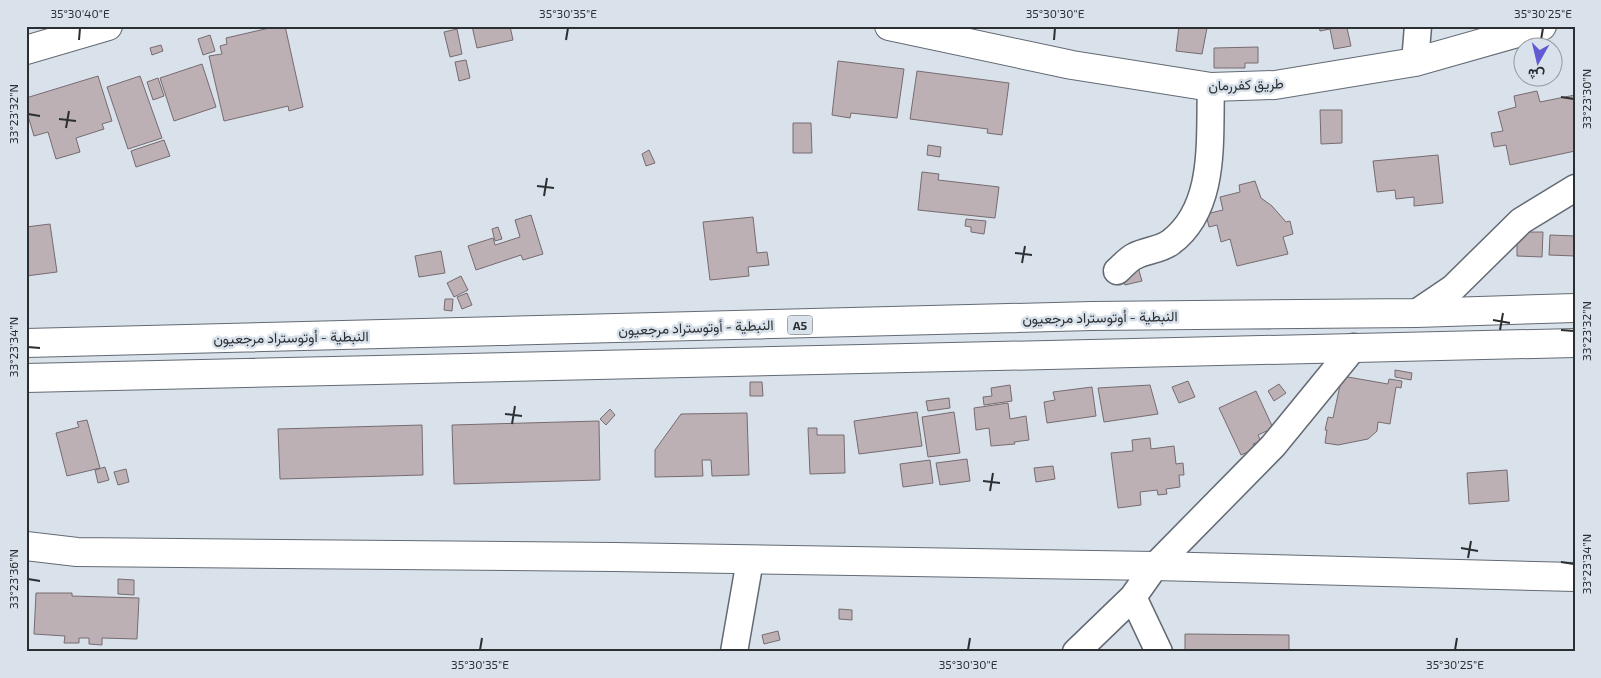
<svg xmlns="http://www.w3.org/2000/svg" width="1601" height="678" font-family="'Exo 2',Vazirmatn,sans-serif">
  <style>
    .building { fill: #bdb0b5; stroke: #766b70 }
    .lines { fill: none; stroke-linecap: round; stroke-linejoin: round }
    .minor-casing { stroke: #636a73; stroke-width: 29 }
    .tertiary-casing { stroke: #636a73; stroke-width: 30 }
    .secondary-casing { stroke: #636a73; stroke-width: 30 }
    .trunk-casing { stroke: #636a73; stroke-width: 30 }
    .minor { stroke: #fff; stroke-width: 26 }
    .tertiary { stroke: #fff; stroke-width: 28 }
    .secondary { stroke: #fff; stroke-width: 28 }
    .trunk { stroke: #fff; stroke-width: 28 }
    .ticks { fill: none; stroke: #2b2f32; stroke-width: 2 }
    .labels { text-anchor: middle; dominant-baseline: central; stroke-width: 5; stroke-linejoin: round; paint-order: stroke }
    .shield { fill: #d9e2eb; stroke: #5f656a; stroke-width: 1 }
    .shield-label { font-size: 12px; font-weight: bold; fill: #2b2f32 }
    .street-label { font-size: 14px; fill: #2b2f32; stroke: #d9e2eb }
    .neatline { fill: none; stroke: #2b2f32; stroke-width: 2 }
    .ticks-label { font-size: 12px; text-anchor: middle; fill: #2b2f32 }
  </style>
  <rect width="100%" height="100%" fill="#d9e2eb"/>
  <!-- building -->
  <path class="building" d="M278,26H285L303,107L289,111L288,106L224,121L209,56L222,54L220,46L227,44L226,38Z
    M472,26H510L513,40L477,48Z
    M1179,26L1207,28L1202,54L1176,51Z
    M1319,26H1354L1347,28L1351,46L1334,49L1330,29L1320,31Z
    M457,29L462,54L450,57L444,32Z
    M210,35L215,51L203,55L198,39Z
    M161,45L163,51L152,55L150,48Z
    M1258,47V63H1245V68H1214V48Z
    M466,60L470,78L459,81L455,62Z
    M838,61L904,69L897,118L851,113L850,118L832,115Z
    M202,64L216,107L174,121L160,78Z
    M917,71L1009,83L1002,135L987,133L988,129L910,119Z
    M98,76L112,121L102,124L104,129L76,138L80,152L56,159L48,132L34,136L26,109V98Z
    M140,76L162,138L128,149L107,87Z
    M158,78L164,96L153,100L147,82Z
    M1537,91L1540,102L1575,95V151L1510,165L1506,145L1494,147L1491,133L1503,131L1498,112L1516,107L1514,96Z
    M1320,110H1342V143L1321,144Z
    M793,123H811L812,153H793Z
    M164,140L170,156L136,167L131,151Z
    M928,145L941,147L940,157L927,155Z
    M649,150L655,163L646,166L642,154Z
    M1438,155L1443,203L1414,206V197L1396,199L1395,190L1377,192L1373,161Z
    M922,172L939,174L938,180L999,187L995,218L918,210Z
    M1255,181L1261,198L1272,206L1286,222L1290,221L1293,234L1283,237L1288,254L1237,266L1230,239L1221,242L1217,225L1209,227L1206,214L1223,210L1220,197L1240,192L1239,185Z
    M531,215L543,254L523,260L521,255L476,270L468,246L493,238L495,245L520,237L515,220Z
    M753,217L757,253L767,252L769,265L748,267L749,276L710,280L703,222Z
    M966,219L986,221L984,234L971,232V227L965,226Z
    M50,224L57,272L26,276V227Z
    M498,227L502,239L495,241L492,229Z
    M1517,232H1543L1542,257L1517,256Z
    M1550,235L1575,236V256L1549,255Z
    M441,251L445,273L419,277L415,256Z
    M1138,267L1142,281L1125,285L1121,272Z
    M461,276L468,290L454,297L447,283Z
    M467,293L472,305L462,309L457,297Z
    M445,299H453L452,311L444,310Z
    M1395,370L1412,373L1411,380L1395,377Z
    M1342,376L1388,384L1389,379L1402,381L1401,388L1396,387L1390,424L1378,422L1377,431L1368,439L1338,445L1325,443L1327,430H1325L1328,417L1333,418Z
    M1188,381L1195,397L1179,403L1172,387Z
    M750,382H762L763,396H750Z
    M1279,384L1286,393L1274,401L1268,391Z
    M1010,385L1012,401L984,405L983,397L992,396L991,388Z
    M1150,385L1158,414L1104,422L1098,388Z
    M1092,387L1096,416L1047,423L1044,402L1055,400L1053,392Z
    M1256,391L1273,428L1258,435L1261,441L1253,444L1255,449L1241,455L1219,408Z
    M949,398L950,408L928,411L926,401Z
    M1008,403L1010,419L1026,416L1029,440L1014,442L1015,444L991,446L989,428L976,430L974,408Z
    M610,409L615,415L606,425L600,419Z
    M917,412L922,446L859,454L854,421Z
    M954,412L960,453L928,457L922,417Z
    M747,413L749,475L712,476L711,460H702L703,476L655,477V450L681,414Z
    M87,420L100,468L67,476L56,433L79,427L77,422Z
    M599,421L600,480L454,484L452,425Z
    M422,425L423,475L280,479L278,429Z
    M808,428H817V435H844L845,473L810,474Z
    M1150,438L1151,449L1174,446L1176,464L1183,463L1184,475H1179L1180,487L1166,489L1167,494L1158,495L1157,490L1140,492L1141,505L1118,508L1111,453L1133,451L1132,440Z
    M967,459L970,481L940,485L936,463Z
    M930,460L933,483L903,487L900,464Z
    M1053,466L1055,479L1036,482L1034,468Z
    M105,467L109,480L98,483L95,470Z
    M126,469L129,482L118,485L114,472Z
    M1507,470L1509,501L1469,504L1467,473Z
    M118,579L134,580V595L118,594Z
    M36,593H72V596L139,598L137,639L102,638V645L89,644V638H79V643H64L65,636L34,634Z
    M839,609L852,610V620L839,619Z
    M778,631L780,640L764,644L762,635Z
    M1185,634L1289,635V652H1185Z"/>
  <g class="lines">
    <defs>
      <path id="minor" d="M1415,62L1418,26
        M1117,271C1123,266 1128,259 1135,256C1146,250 1161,250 1171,242C1217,207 1209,139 1211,87
        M1416,313L1453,288L1521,221L1575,188
        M1133,597L1159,652
        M734,652L750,560
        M1076,652L1133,597L1155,566L1273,446L1354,347"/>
      <path id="tertiary" d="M26,546L77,552L614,557L1155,566L1575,577"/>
      <path id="secondary" d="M889,26L1072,65L1211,87L1275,85L1415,62L1542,26
        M26,50L108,26"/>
      <path id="trunk" d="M26,343L1092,316L1416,313L1575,308
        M26,378L1575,343"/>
    </defs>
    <!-- minor casing -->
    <use href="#minor" class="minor-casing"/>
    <!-- tertiary casing -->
    <use href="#tertiary" class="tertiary-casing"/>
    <!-- secondary casing -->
    <use href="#secondary" class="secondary-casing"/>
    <!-- trunk casing -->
    <use href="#trunk" class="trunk-casing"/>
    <!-- minor -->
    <use href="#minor" class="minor"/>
    <!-- tertiary -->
    <use href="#tertiary" class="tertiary"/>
    <!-- secondary -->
    <use href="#secondary" class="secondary"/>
    <!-- trunk -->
    <use href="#trunk" class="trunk"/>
  </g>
  <!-- ticks -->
  <path class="ticks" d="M79,40L80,28M566,40L568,28M1054,40L1055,28M1541,40L1543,28M1561,97L1574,99M28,114L40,116M59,119L76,121M66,128L69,111M537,186L554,188M544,196L547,178M1015,253L1032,255M1022,263L1025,246M1493,320L1510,323M1500,330L1503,313M1561,330L1574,331M28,347L40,348M505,414L522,416M512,424L515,406M983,481L1000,483M990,491L993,473M1461,548L1478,551M1468,558L1471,541M1561,562L1574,564M28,579L40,581M480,650L482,638M968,650L970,638M1455,650L1457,638"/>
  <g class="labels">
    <!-- shield labels -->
    <rect class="shield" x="787.5" y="315.5" width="25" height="19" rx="4"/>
    <g class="shield-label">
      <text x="800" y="325">A5</text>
    </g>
    <!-- street labels -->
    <g class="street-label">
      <text transform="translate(1246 84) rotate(-2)">طريق كفررمان</text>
      <text transform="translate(1100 317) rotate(-1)">النبطية - أوتوستراد مرجعيون</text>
      <text transform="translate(696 327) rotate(-2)">النبطية - أوتوستراد مرجعيون</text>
      <text transform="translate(291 337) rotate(-1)">النبطية - أوتوستراد مرجعيون</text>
    </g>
  </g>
  <!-- border -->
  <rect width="1601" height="678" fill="none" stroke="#d9e2eb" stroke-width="55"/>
  <!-- north arrow -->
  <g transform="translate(1538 62) rotate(188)"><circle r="24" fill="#d9e2eb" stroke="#939aa1"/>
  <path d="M0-4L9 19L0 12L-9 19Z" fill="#625ad3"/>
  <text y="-8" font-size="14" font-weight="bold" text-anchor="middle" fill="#2b2f32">ش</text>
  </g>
  <rect x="28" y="28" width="1546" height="622" class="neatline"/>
  <g class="ticks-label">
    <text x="80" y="18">35°30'40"E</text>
    <text x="568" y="18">35°30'35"E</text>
    <text x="1055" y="18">35°30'30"E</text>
    <text x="1543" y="18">35°30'25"E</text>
    <text transform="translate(1587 99) rotate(-90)" y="4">33°23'30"N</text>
    <text transform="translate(14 114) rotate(-90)" y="4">33°23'32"N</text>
    <text transform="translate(1587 331) rotate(-90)" y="4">33°23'32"N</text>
    <text transform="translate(14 347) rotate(-90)" y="4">33°23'34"N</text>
    <text transform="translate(1587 564) rotate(-90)" y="4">33°23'34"N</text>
    <text transform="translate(14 579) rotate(-90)" y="4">33°23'36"N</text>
    <text x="480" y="669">35°30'35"E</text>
    <text x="968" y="669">35°30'30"E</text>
    <text x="1455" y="669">35°30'25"E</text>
  </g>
</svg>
